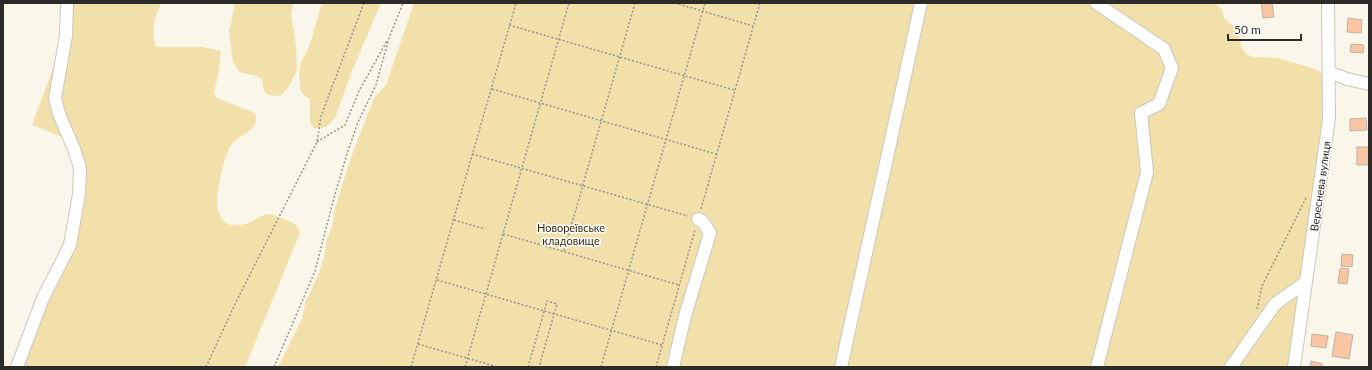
<svg xmlns="http://www.w3.org/2000/svg" width="1372" height="370" font-family="Lato,sans-serif">
  <style>
    .green { fill: #f2e0aa }
    .building { fill: #f9c5a2; stroke: #beb3ac }
    .lines { fill: none; stroke-linecap: round; stroke-linejoin: round }
    .minor-casing { stroke: #cbc7bc; stroke-width: 14 }
    .path { stroke: #97948c; stroke-width: 1.5; stroke-dasharray: 2 2; stroke-linecap: butt }
    .minor { stroke: #fff; stroke-width: 12 }
    .labels { text-anchor: middle; dominant-baseline: central; stroke-width: 3; stroke-linejoin: round; paint-order: stroke }
    .street-label { font-size: 11px; fill: #2d2b27; stroke: #fff }
    .park-label { font-size: 11px; fill: #362c0c; stroke: #fff }
  </style>
  <rect width="100%" height="100%" fill="#faf6e9"/>
  <!-- green -->
  <path class="green" d="M62,3H161C154,20 151,29 156,47H203L221,51L218,75L214,93L217,98L255,113C261,130 241,133 232,144C226,151 222,170 220,179C215,201 214,232 245,224C253,222 260,215 268,214C272,214 293,222 296,225C298,227 299,231 300,233L245,367H12L72,219L75,142L32,125L58,55Z
    M235,3H293L291,15L296,45L297,70L288,88L280,96L268,95L264,91L262,79L257,76L239,72L233,62L229,32Z
    M322,3H381L352,71L335,118L326,127L320,128H314L310,123V100L301,92L299,74L301,62L309,47Z
    M414,3H1188L1191,4L1216,3L1222,10L1224,18L1236,29L1240,37L1241,46L1246,54L1253,57L1278,58L1318,70L1324,77L1328,102L1291,367H278L302,319L305,303L319,273L324,257L327,239L333,224L335,208L350,160L374,98L386,85Z"/>
  <!-- building -->
  <path class="building" d="M1261,3H1272L1274,17L1263,18Z
    M1348,18L1362,20L1361,33L1347,32Z
    M1351,44L1364,45L1363,53L1350,52Z
    M1366,118L1367,130L1350,131V119Z
    M1357,147H1369V165H1357Z
    M1342,254L1353,255L1352,267L1341,266Z
    M1340,268L1349,269L1347,284L1338,283Z
    M1336,332L1353,335L1349,359L1332,356Z
    M1312,334L1328,336L1326,348L1311,346Z
    M1311,361L1322,364L1321,367H1310Z"/>
  <g class="lines">
    <defs>
      <path id="minor" d="M1096,3L1164,49L1172,68L1159,104L1141,113L1147,172L1097,367
        M1329,72L1347,79L1369,84
        M17,367L43,298L70,245L79,194L80,168L74,149L59,114L55,98L66,36L67,3
        M673,367L685,316L710,233L703,222L698,219
        M841,367L921,3
        M1231,367L1275,304L1306,282
        M1294,367L1329,119L1328,3"/>
    </defs>
    <!-- minor casing -->
    <use href="#minor" class="minor-casing"/>
    <!-- path -->
    <path class="path" d="M675,3L753,26
      M509,25L734,90
      M492,89L716,154
      M317,142L345,125L359,91L387,41
      M472,154L688,216
      M701,209L760,3
      M454,220L485,229
      M503,234L679,285
      M564,251L635,3
      M437,280L662,345
      M1257,309L1262,286L1306,198
      M418,344L498,367
      M206,367L235,304L317,142L321,116L364,3
      M274,367L315,271L335,194L347,154L358,122L376,85L389,38L403,3
      M411,367L516,3
      M465,367L569,3
      M528,367L547,301L557,304L539,367
      M601,367L705,3
      M656,367L695,230"/>
    <!-- minor -->
    <use href="#minor" class="minor"/>
  </g>
  <g class="labels">
    <!-- street labels -->
    <g class="street-label">
      <text transform="translate(1320 186) rotate(-82)">Вереснева вулиця</text>
    </g>
    <!-- park labels -->
    <g class="park-label">
      <text x="571" y="227">Новореївське<tspan x="571" dy="13">кладовище</tspan></text>
    </g>
  </g>
  <!-- border -->
  <rect width="1372" height="370" fill="none" stroke="#2d2b27" stroke-width="8"/>
  <!-- scale -->
  <path d="M1228 34v6h73v-6" fill="none" stroke="#2d2b27" stroke-width="2"/>
  <text x="1234" y="34" font-size="12" fill="#2d2b27" stroke="#ffffff" stroke-width="3" paint-order="stroke">50 m</text>
</svg>
